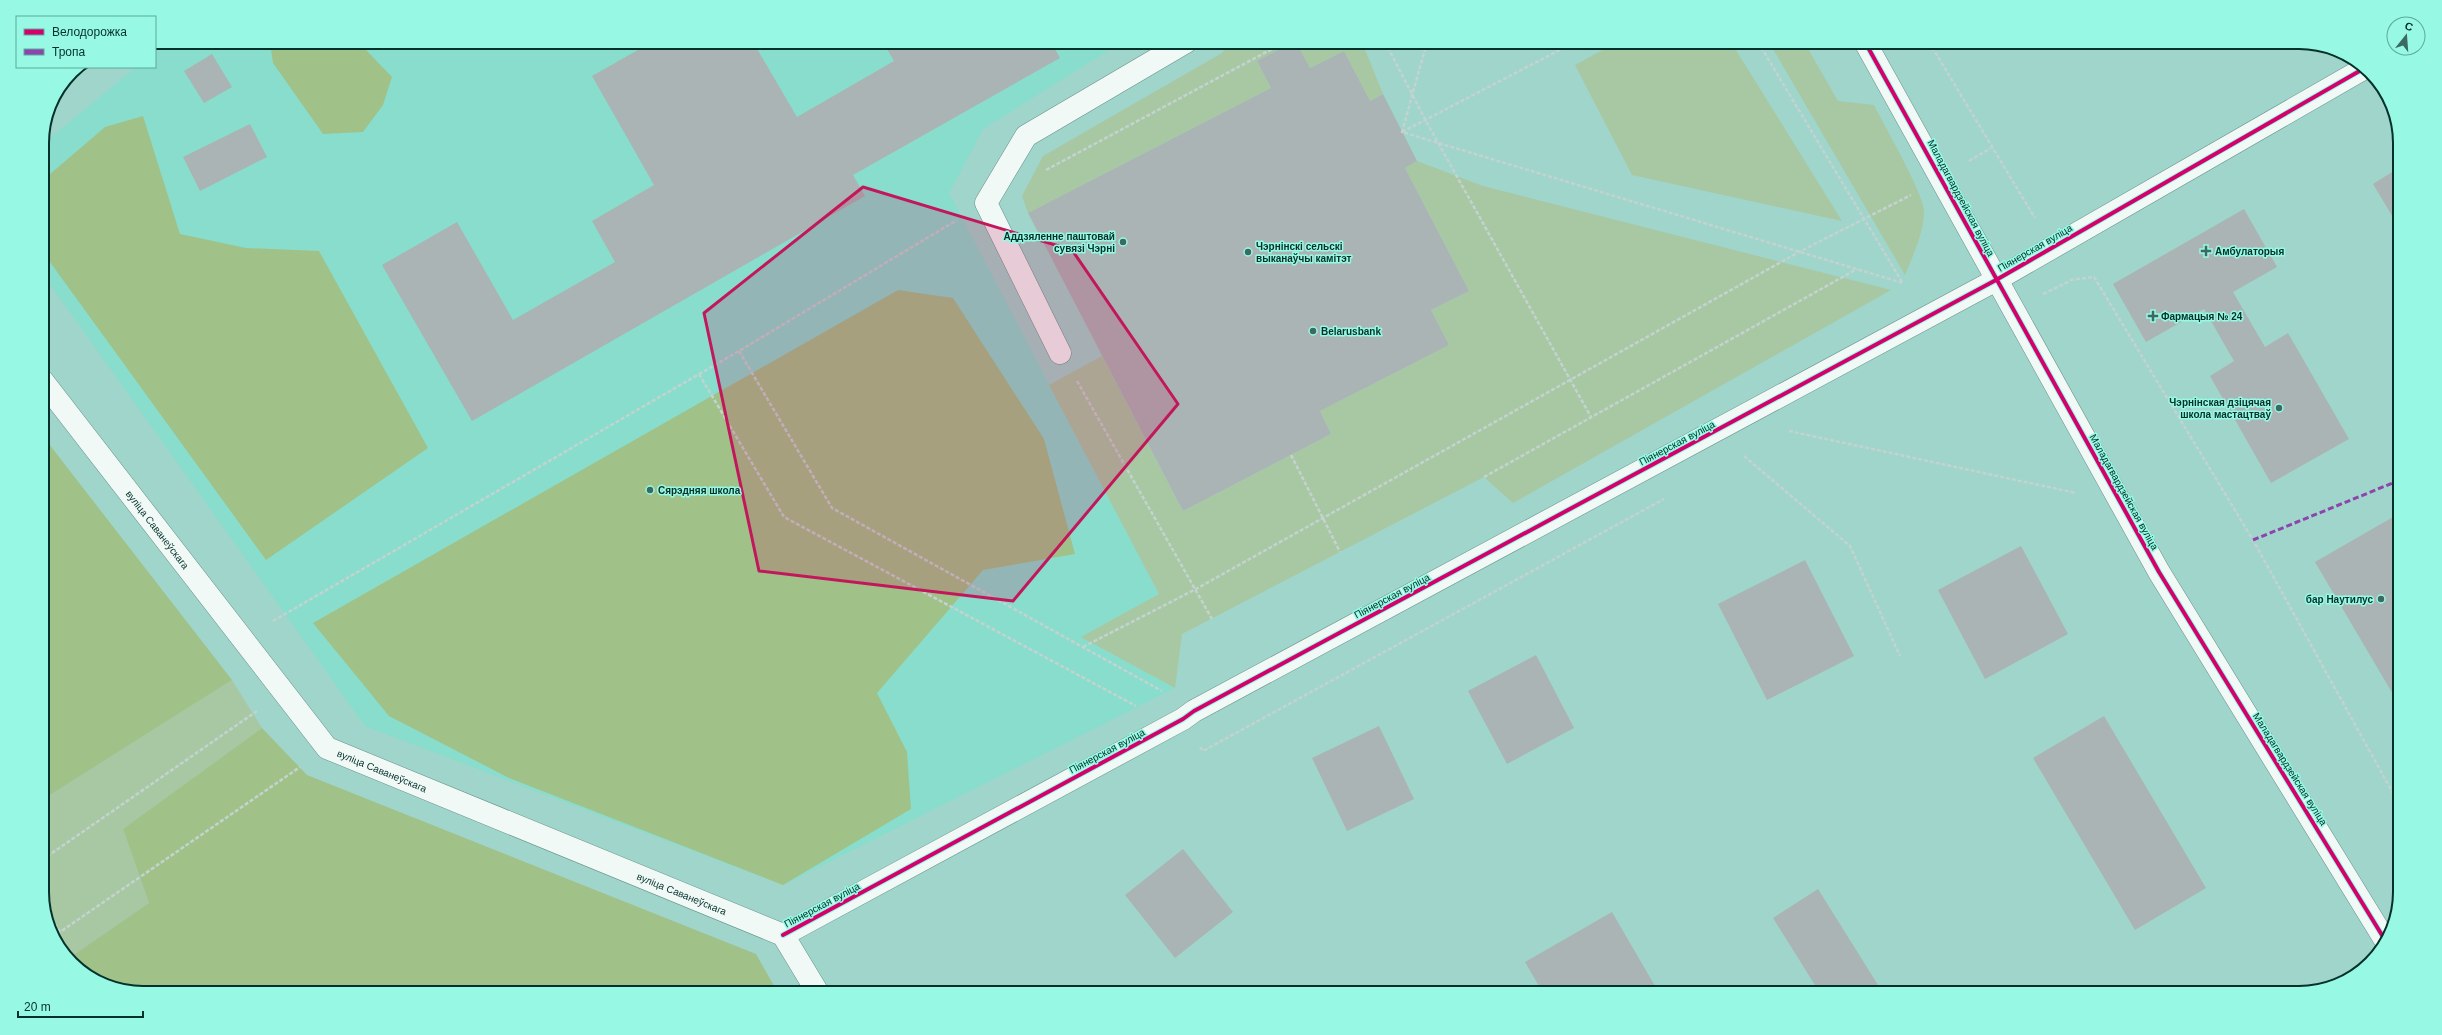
<svg xmlns="http://www.w3.org/2000/svg" width="2442" height="1035" font-family="Helvetica,sans-serif">
  <style>
    .built { fill: #8dc }
    .green { fill: #a8c8a3 }
    .forest { fill: #a0c289 }
    .building { fill: #abb4b4 }
    .lines { fill: none; stroke-linecap: round; stroke-linejoin: round }
    .lane-casing { stroke: #6a928a; stroke-width: 23 }
    .street-casing { stroke: #6a928a; stroke-width: 23 }
    .path { stroke: #c2d3d0; stroke-width: 2.5; stroke-dasharray: 4 2; stroke-linecap: butt }
    .lane { stroke: #f1f9f7; stroke-width: 22 }
    .street { stroke: #f1f9f7; stroke-width: 22 }
    .quiet { stroke: #8e44ad; stroke-width: 3; stroke-dasharray: 6 3; stroke-linecap: butt }
    .cycleway-casing { stroke: #97f9e4; stroke-width: 6 }
    .cycleway { stroke: #d6006c; stroke-width: 4 }
    .marked { fill: #c2185b; fill-opacity: 0.2; stroke: #c2185b; stroke-width: 3; stroke-linejoin: round }
    .poi-dot { fill: #3a6a62; stroke: #97f9e4; stroke-width: 1.5 }
    .labels { text-anchor: middle; dominant-baseline: central; stroke-width: 3; stroke-linejoin: round; paint-order: stroke }
    .street-label { font-size: 10px; fill: #04312a; stroke: #97f9e4 }
    .poi-label { font-size: 10px; font-weight: bold; fill: #04312a; stroke: #97f9e4; text-anchor: start }
    .rim { fill: none; stroke: #04312a; stroke-width: 2 }
  </style>
  <rect width="100%" height="100%" fill="#9fd5ca"/>
  <!-- built -->
  <path class="built" d="M166,42H1122L983,129L949,193L1159,594L1081,637L1175,688L783,885L365,726L42,273V145L136,67H155V51Z"/>
  <!-- green -->
  <path class="green" d="M1229,42H1293L1257,61L1271,88L1028,213L1022,196L1043,156L1222,53Z
    M1296,42H1362L1383,94L1370,101L1344,51L1310,68Z
    M1617,42H1731L1842,221L1632,175L1575,65Z
    M1769,42H1804L1838,101L1874,105C1883,123 1925,196 1924,211C1924,233 1913,255 1905,275Z
    M1417,161L1483,186L1891,290L1513,503L1484,477L1182,634L1175,688L1081,637L1159,594L1049,385L1102,356L1183,511L1331,434L1320,411L1449,345L1431,310L1469,291L1405,168Z
    M232,680L262,728L123,829L149,903L69,958L63,953L42,899V800Z"/>
  <!-- forest -->
  <path class="forest" d="M270,42H363L367,51L392,77L383,105L363,132L323,134L273,63Z
    M143,116L180,234L246,248L319,251L428,448L266,560L42,251V181L105,127Z
    M898,290L953,298L1044,439L1075,554L983,570L877,693L907,752L911,809L783,885L509,778L389,716L313,623Z
    M42,435L232,680L42,800Z
    M262,728L307,775L756,954L778,993H143L104,985L69,958L149,903L123,829Z"/>
  <!-- building -->
  <path class="building" d="M652,42H753L797,117L894,61L883,42H1051L1060,58L853,175L865,196L472,421L382,265L457,222L513,320L615,262L592,221L654,185L592,76Z
    M1293,42H1296L1310,68L1344,51L1370,101L1383,94L1417,161L1405,168L1469,291L1431,310L1449,345L1320,411L1331,434L1183,511L1028,213L1271,88L1257,61Z
    M212,54L232,87L204,103L184,71Z
    M250,124L267,157L200,191L183,157Z
    M2400,167V229L2373,184Z
    M2244,209L2277,267L2233,292L2265,347L2288,333L2349,439L2271,483L2210,376L2234,361L2204,309L2146,342L2113,284Z
    M2400,513V692L2394,696L2315,562Z
    M2021,546L2068,634L1985,679L1938,590Z
    M1805,560L1854,656L1767,700L1718,604Z
    M1536,655L1574,728L1507,764L1468,691Z
    M2104,716L2206,888L2135,930L2033,758Z
    M1379,726L1414,799L1347,831L1312,758Z
    M1183,849L1233,912L1175,958L1125,895Z
    M1818,889L1883,993H1820L1773,918Z
    M1612,912L1655,986L1643,993H1543L1525,962Z"/>
  <g class="lines">
    <defs>
      <path id="lane" d="M1060,353L986,203L1026,136L1186,42"/>
      <g id="street">
        <path d="M1865,42L2159,572L2385,940"/>
        <path id="s1" d="M42,380L327,748L783,935L818,993"/>
        <path d="M783,935L1183,719L1194,711L1996,280L2363,69"/>
      </g>
    </defs>
    <!-- lane casing -->
    <use href="#lane" class="lane-casing"/>
    <!-- street casing -->
    <use href="#street" class="street-casing"/>
    <!-- path -->
    <path class="path" d="M1385,42L1426,121L1591,417
      M1427,42L1402,132L1903,283
      M1758,42L1902,282
      M1929,42L2035,218
      M1402,132L1575,42
      M1969,161L1991,148
      M1046,170L1285,42
      M2070,280L2094,277L2253,540L2400,806
      M2043,294L2070,281
      M739,351L832,508L1162,691
      M699,374L784,517L1136,706
      M1077,381L1212,619
      M1789,431L2076,493
      M1291,455L1340,552
      M1744,456L1850,546L1900,656
      M1484,477L1857,269
      M273,621L739,351L957,220
      M1083,647L1196,589L1799,252L1911,195
      M1200,747L1203,751L1664,499
      M42,860L257,711
      M48,914L60,932L300,767"/>
    <!-- lane -->
    <use href="#lane" class="lane"/>
    <!-- street -->
    <use href="#street" class="street"/>
    <!-- quiet -->
    <path class="quiet" d="M2253,540L2400,480"/>
    <defs>
      <path id="cycleway" d="M1865,42L2159,572L2385,940
        M783,935L1183,719L1194,711L1996,280L2363,69"/>
    </defs>
    <!-- cycleway casing -->
    <use href="#cycleway" class="cycleway-casing"/>
    <!-- cycleway -->
    <use href="#cycleway" class="cycleway"/>
  </g>
  <!-- marked area -->
  <path class="marked" d="M863,187L1072,250L1178,404L1013,601L759,571L704,313Z"/>
  <!-- markers -->
  <g class="poi-dot">
    <circle cx="1123" cy="242" r="4"/>
    <path d="M2204 245h4v4h4v4h-4v4h-4v-4h-4v-4h4z"/>
    <circle cx="1248" cy="252" r="4"/>
    <path d="M2151 310h4v4h4v4h-4v4h-4v-4h-4v-4h4z"/>
    <circle cx="1313" cy="331" r="4"/>
    <circle cx="2279" cy="408" r="4"/>
    <circle cx="650" cy="490" r="4"/>
    <circle cx="2381" cy="599" r="4"/>
  </g>
  <g class="labels">
    <!-- street labels -->
    <g class="street-label">
      <text transform="translate(1961 198) rotate(62)">Маладагвардзейская вуліца</text>
      <text transform="translate(2035 248) rotate(-30)">Піянерская вуліца</text>
      <text transform="translate(1677 443) rotate(-28)">Піянерская вуліца</text>
      <text transform="translate(2124 492) rotate(61)">Маладагвардзейская вуліца</text>
      <text stroke="none"><textPath href="#s1" startOffset="189">вуліца Саванеўскага</textPath></text>
      <text transform="translate(1392 596) rotate(-28)">Піянерская вуліца</text>
      <text transform="translate(1107 751) rotate(-28)">Піянерская вуліца</text>
      <text transform="translate(2290 769) rotate(58)">Маладагвардзейская вуліца</text>
      <text stroke="none"><textPath href="#s1" startOffset="525">вуліца Саванеўскага</textPath></text>
      <text stroke="none"><textPath href="#s1" startOffset="849">вуліца Саванеўскага</textPath></text>
      <text transform="translate(822 905) rotate(-28)">Піянерская вуліца</text>
    </g>
    <!-- poi labels -->
    <g class="poi-label">
      <text x="1115" y="236" text-anchor="end">Аддзяленне паштовай<tspan x="1115" dy="12">сувязі Чэрні</tspan></text>
      <text x="1256" y="246">Чэрнінскі сельскі<tspan x="1256" dy="12">выканаўчы камітэт</tspan></text>
      <text x="2215" y="251">Амбулаторыя</text>
      <text x="2161" y="316">Фармацыя № 24</text>
      <text x="1321" y="331">Belarusbank</text>
      <text x="2271" y="402" text-anchor="end">Чэрнінская дзіцячая<tspan x="2271" dy="12">школа мастацтваў</tspan></text>
      <text x="658" y="490">Сярэдняя школа</text>
      <text x="2373" y="599" text-anchor="end">бар Наутилус</text>
    </g>
  </g>
  <!-- crop -->
  <path d="M0 0H2442V1035H0ZM143 49H2299A94 94 0 0 1 2393 143V892A94 94 0 0 1 2299 986H143A94 94 0 0 1 49 892V143A94 94 0 0 1 143 49Z" fill="#97f9e4" fill-rule="evenodd"/>
  <path class="rim" d="M143 49H2299A94 94 0 0 1 2393 143V892A94 94 0 0 1 2299 986H143A94 94 0 0 1 49 892V143A94 94 0 0 1 143 49Z"/>
  <!-- legend -->
  <rect x="16" y="16" width="140" height="52" fill="#97f9e4" stroke="#5ca99a"/>
  <rect x="24" y="29" width="20" height="6" fill="#d6006c" stroke="#5ca99a"/>
  <text x="52" y="36" font-size="12" fill="#04312a">Велодорожка</text>
  <rect x="24" y="49" width="20" height="6" fill="#8e44ad" stroke="#5ca99a"/>
  <text x="52" y="56" font-size="12" fill="#04312a">Тропа</text>
  <!-- north arrow -->
  <g transform="translate(2406 36) rotate(17)"><circle r="19" fill="#97f9e4" stroke="#5ca99a"/>
  <path d="M0-3L7 15L0 10L-7 15Z" fill="#3a6a62"/>
  <text y="-6" font-size="11" font-weight="bold" text-anchor="middle" fill="#04312a">С</text>
  </g>
  <!-- scale -->
  <path d="M18 1011v6h125v-6" fill="none" stroke="#04312a" stroke-width="2"/>
  <text x="24" y="1011" font-size="12" fill="#04312a" stroke="#97f9e4" stroke-width="3" paint-order="stroke">20 m</text>
</svg>
